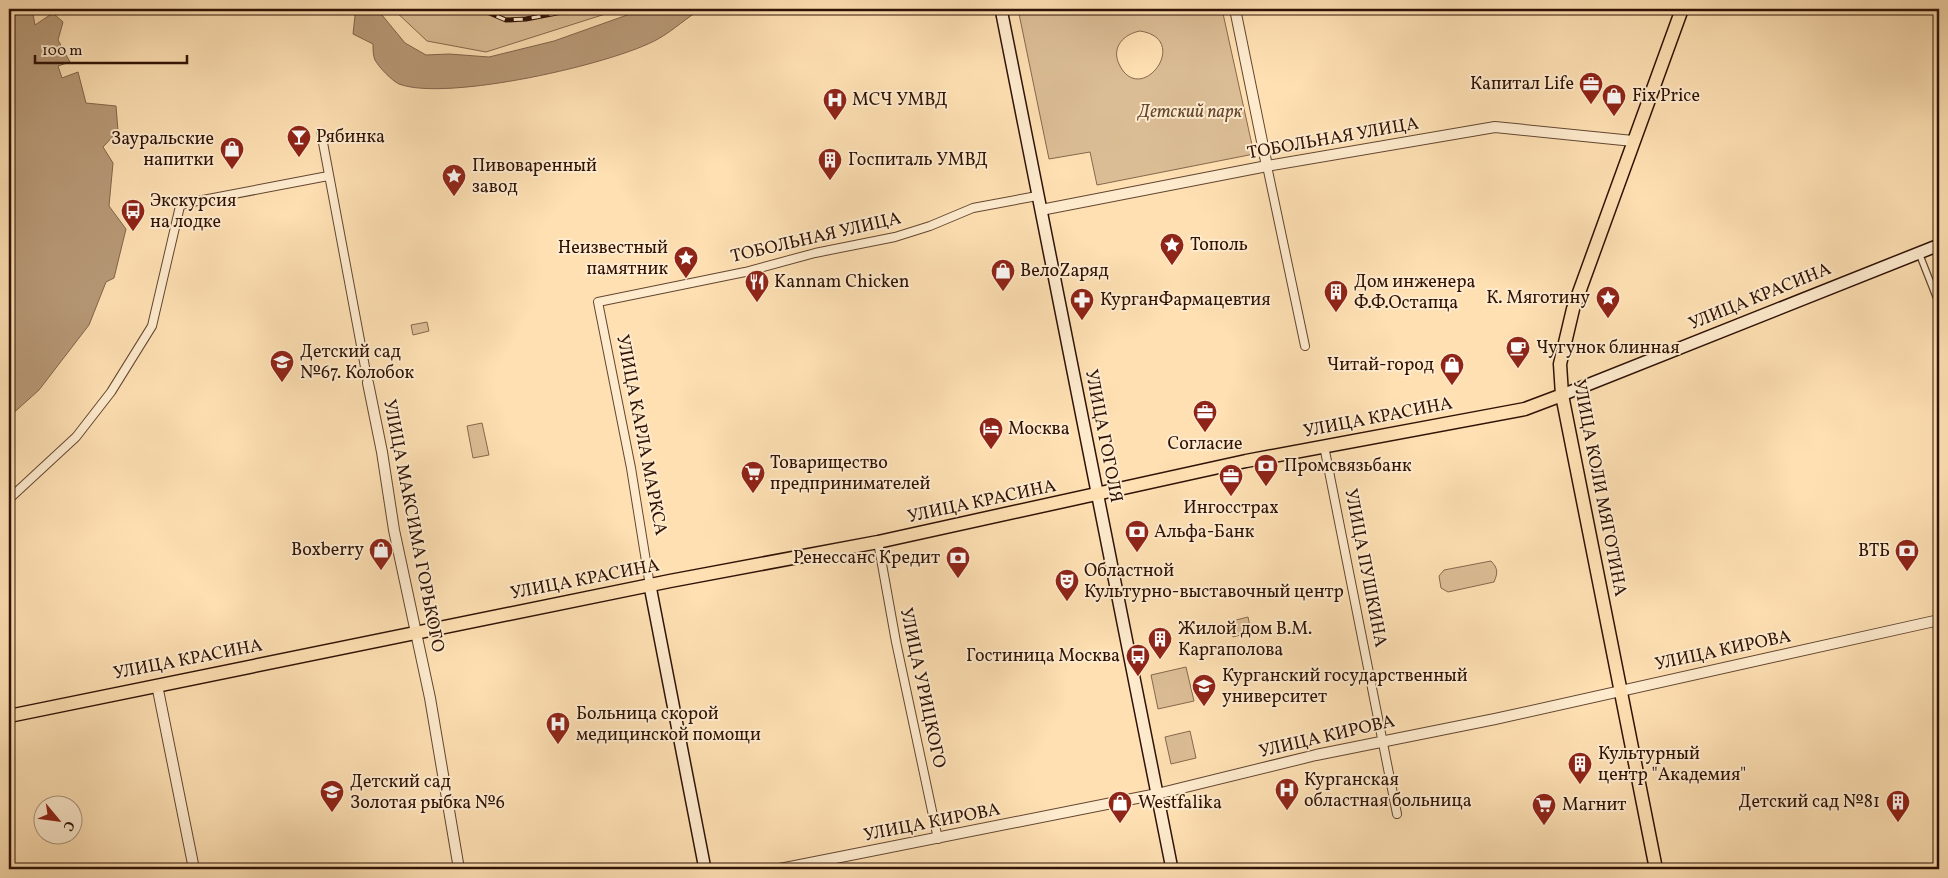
<svg xmlns="http://www.w3.org/2000/svg" width="1948" height="878" font-family="Vollkorn,serif">
  <style>
    .green { fill: #dbbd95; stroke: #85684d; fill-rule: evenodd }
    .water { fill: #b89a78; stroke: #81644a }
    .lines { fill: none; stroke-linecap: round; stroke-linejoin: round }
    .pedestrian-casing { stroke: #634630; stroke-width: 8 }
    .minor-casing { stroke: #634630; stroke-width: 10 }
    .tertiary-casing { stroke: #634630; stroke-width: 12 }
    .secondary-casing { stroke: #2f1205; stroke-width: 14 }
    .primary-casing { stroke: #2f1205; stroke-width: 15 }
    .pedestrian { stroke: #feebce; stroke-width: 5.5 }
    .minor { stroke: #feebce; stroke-width: 8 }
    .tertiary { stroke: #feebce; stroke-width: 10 }
    .secondary { stroke: #feebce; stroke-width: 11 }
    .primary { stroke: #fee0b3; stroke-width: 12 }
    .rail-casing { stroke: #2f1205; stroke-width: 5 }
    .rail { stroke: #feebce; stroke-width: 3; stroke-dasharray: 9; stroke-linecap: butt }
    .labels { text-anchor: middle; dominant-baseline: central; stroke-width: 4; stroke-linejoin: round; paint-order: stroke }
    .poi-label { font-size: 18px; fill: #2f1205; stroke: #feebce; text-anchor: start }
    .park-label { font-size: 18px; font-style: italic; fill: #634530; stroke: #feebce }
    .street-label { font-size: 18px; fill: #2f1205; stroke: #feebce }
  </style>
  <rect width="100%" height="100%" fill="#fee0b3"/>
  <filter id="stains"><feTurbulence type="fractalNoise" baseFrequency=".004" numOctaves="4"/><feColorMatrix values="0 0 0 0 .2 0 0 0 0 .09 0 0 0 0 .02 0 0 0 .5 -.17"/></filter>
  <radialGradient id="worn" r=".72"><stop offset=".6" stop-color="#630" stop-opacity="0"/><stop offset="1" stop-color="#630" stop-opacity=".3"/></radialGradient>
  <!-- green -->
  <path class="green" d="M393,9H621L486,52L427,41Z
    M1018,9H1222L1254,154L1097,185L1090,152L1049,159ZM1140,31C1193,39 1140,109 1119,64C1111,47 1124,34 1140,31Z
    M427,322L429,331L413,335L411,325Z
    M482,423L489,455L473,458L467,426Z
    M1491,561C1498,568 1498,573 1494,582L1448,592L1441,588L1439,576L1444,570Z
    M1248,617L1251,632L1233,637L1230,625L1232,621Z
    M1186,667L1194,701L1158,709L1151,675Z
    M1190,731L1196,758L1171,764L1165,737Z"/>
  <!-- water -->
  <path class="water" d="M9,9H41L33,14L35,25L53,13L63,22L58,40L70,62L58,66L62,78L78,72L86,103L116,106L118,131L103,147L113,163L109,206L126,229L114,278L106,282L89,325L39,390L9,417Z
    M349,9H377L405,43L426,55L449,54L489,57L554,41L644,9H702C687,17 674,30 658,39C614,64 446,102 399,84C392,81 378,66 375,60C373,56 373,49 373,44L353,34L355,16Z"/>
  <g class="lines">
    <defs>
      <path id="pedestrian" d="M1919,253L1939,304"/>
      <path id="minor" d="M321,132L368,383
        M1267,166L1305,346
        M1324,446L1397,814
        M9,499L76,437L111,392L152,326L180,206L187,203L328,176
        M878,542L896,642L938,839
        M650,586L631,468L598,302L745,272L815,253L895,237L930,226L973,208L1037,196"/>
      <path id="tertiary" d="M1235,9L1267,166
        M1041,210L1267,166L1495,127L1633,141
        M368,383L382,452L394,530L430,698L459,869
        M157,685L194,869
        M780,869L1157,794L1316,755L1495,719L1939,620"/>
      <path id="secondary" d="M1001,9L1172,869
        M1562,395L1939,245
        M650,586L705,869"/>
      <path id="primary" d="M9,716L670,581L878,542L1246,461L1525,409L1562,395
        M1656,869L1562,395L1560,364L1573,309L1682,9"/>
    </defs>
    <!-- pedestrian casing -->
    <use href="#pedestrian" class="pedestrian-casing"/>
    <!-- minor casing -->
    <use href="#minor" class="minor-casing"/>
    <!-- tertiary casing -->
    <use href="#tertiary" class="tertiary-casing"/>
    <!-- secondary casing -->
    <use href="#secondary" class="secondary-casing"/>
    <!-- primary casing -->
    <use href="#primary" class="primary-casing"/>
    <!-- pedestrian -->
    <use href="#pedestrian" class="pedestrian"/>
    <!-- minor -->
    <use href="#minor" class="minor"/>
    <!-- tertiary -->
    <use href="#tertiary" class="tertiary"/>
    <!-- secondary -->
    <use href="#secondary" class="secondary"/>
    <!-- primary -->
    <use href="#primary" class="primary"/>
    <defs>
      <path id="rail" d="M480,9L506,20L526,19L577,9"/>
    </defs>
    <!-- rail casing -->
    <use href="#rail" class="rail-casing"/>
    <!-- rail -->
    <use href="#rail" class="rail"/>
  </g>
  <!-- icons -->
  <defs>
    <symbol id="office-pin" viewBox="-11 -11 22 30"><path d="M0 17L-7.5 6A9.5 9.5 0 1 1 7.5 6Z" fill="#8f2418" stroke="#feebce"/><path d="M-6-3h4V-5.5h4V-3h4V5H-6ZM-1-4.5V-3h2v-1.5ZM-6 0V1H6V0Z" fill="#fff"/></symbol>
    <symbol id="shop-pin" viewBox="-11 -11 22 30"><path d="M0 17L-7.5 6A9.5 9.5 0 1 1 7.5 6Z" fill="#8f2418" stroke="#feebce"/><path d="M-5-2.5h2.3a2.7 3.5 0 0 1 5.4 0H5L5.5 6h-11ZM-1.5-2.5h3a1.5 2.3 0 0 0-3 0Z" fill="#fff"/></symbol>
    <symbol id="hospital-pin" viewBox="-11 -11 22 30"><path d="M0 17L-7.5 6A9.5 9.5 0 1 1 7.5 6Z" fill="#8f2418" stroke="#feebce"/><path d="M-5-5h3v3.5h4V-5h3V5h-3V1.5h-4V5h-3Z" fill="#fff"/></symbol>
    <symbol id="bar-pin" viewBox="-11 -11 22 30"><path d="M0 17L-7.5 6A9.5 9.5 0 1 1 7.5 6Z" fill="#8f2418" stroke="#feebce"/><path d="M-6-5H6L.8 .8V4.5H3.5V6h-7V4.5H-.8V.8Z" fill="#fff"/></symbol>
    <symbol id="building-pin" viewBox="-11 -11 22 30"><path d="M0 17L-7.5 6A9.5 9.5 0 1 1 7.5 6Z" fill="#8f2418" stroke="#feebce"/><path d="M-4-6H4V6H1V3H-1V6H-4ZM-2.5-4.3h1.7v1.8h-1.7ZM.8-4.3h1.7v1.8H.8ZM-2.5-1h1.7V.8h-1.7ZM.8-1h1.7V.8H.8Z" fill="#fff"/></symbol>
    <symbol id="sight-pin" viewBox="-11 -11 22 30"><path d="M0 17L-7.5 6A9.5 9.5 0 1 1 7.5 6Z" fill="#8f2418" stroke="#feebce"/><path d="M0-6L1.8-2.2L6-1.7L2.9 1.2L3.7 5.4L0 3.3L-3.7 5.4L-2.9 1.2L-6-1.7L-1.8-2.2Z" fill="#fff"/></symbol>
    <symbol id="bus-pin" viewBox="-11 -11 22 30"><path d="M0 17L-7.5 6A9.5 9.5 0 1 1 7.5 6Z" fill="#8f2418" stroke="#feebce"/><path d="M-5-6H5V4H4V6H2V4H-2V6H-4V4H-5ZM-3.5-4V0h7V-4ZM-3.5 1.2v1.5H-2V1.2ZM2 1.2v1.5H3.5V1.2Z" fill="#fff"/></symbol>
    <symbol id="restaurant-pin" viewBox="-11 -11 22 30"><path d="M0 17L-7.5 6A9.5 9.5 0 1 1 7.5 6Z" fill="#8f2418" stroke="#feebce"/><path d="M-5-6h1v4h1v-4h1v4h1v-4h1v5L-1.5 .5V6h-2V.5L-5-1ZM5-6V6H3V1.5H1.5Q1.5-4 5-6Z" fill="#fff"/></symbol>
    <symbol id="pharmacy-pin" viewBox="-11 -11 22 30"><path d="M0 17L-7.5 6A9.5 9.5 0 1 1 7.5 6Z" fill="#8f2418" stroke="#feebce"/><path d="M-2-6h4v4h4v4h-4v4h-4v-4h-4v-4h4Z" fill="#fff"/></symbol>
    <symbol id="cafe-pin" viewBox="-11 -11 22 30"><path d="M0 17L-7.5 6A9.5 9.5 0 1 1 7.5 6Z" fill="#8f2418" stroke="#feebce"/><path d="M-5.5-4.5H6V0H3Q3 3.5 0 3.5H-2.5Q-5.5 3.5-5.5 0ZM3-3.2v2h1.7v-2ZM-6 4.5H4V6H-6Z" fill="#fff"/></symbol>
    <symbol id="school-pin" viewBox="-11 -11 22 30"><path d="M0 17L-7.5 6A9.5 9.5 0 1 1 7.5 6Z" fill="#8f2418" stroke="#feebce"/><path d="M0-5L7-2L0 1L-7-2ZM-4 1L0 2.5L4 1V4Q0 6-4 4Z" fill="#fff"/></symbol>
    <symbol id="hotel-pin" viewBox="-11 -11 22 30"><path d="M0 17L-7.5 6A9.5 9.5 0 1 1 7.5 6Z" fill="#8f2418" stroke="#feebce"/><path d="M-6-4.5h1.5V1H6V5H4.5V3h-9V5H-6ZM-4 0a1.8 1.8 0 1 1 3.6 0ZM.5 0V-2.5h3Q6-2.5 6 0Z" fill="#fff"/></symbol>
    <symbol id="bank-pin" viewBox="-11 -11 22 30"><path d="M0 17L-7.5 6A9.5 9.5 0 1 1 7.5 6Z" fill="#8f2418" stroke="#feebce"/><path d="M-6-4H6V4H-6ZM0-2.3a2.3 2.3 0 1 0 0 4.6a2.3 2.3 0 1 0 0-4.6Z" fill="#fff"/></symbol>
    <symbol id="supermarket-pin" viewBox="-11 -11 22 30"><path d="M0 17L-7.5 6A9.5 9.5 0 1 1 7.5 6Z" fill="#8f2418" stroke="#feebce"/><path d="M-6-5.5h2.5l.6 2H6L4.5 2H-2.5L-4.4-4H-6ZM-1.5 3.2a1.3 1.3 0 1 0 .1 0ZM3 3.2a1.3 1.3 0 1 0 .1 0Z" fill="#fff"/></symbol>
    <symbol id="theatre-pin" viewBox="-11 -11 22 30"><path d="M0 17L-7.5 6A9.5 9.5 0 1 1 7.5 6Z" fill="#8f2418" stroke="#feebce"/><path d="M-5-5.5Q0-4 5-5.5V0Q5 5 0 6Q-5 5-5 0ZM-3.3-2.5H-1v1.5H-3.3ZM1-2.5H3.3v1.5H1ZM-2.8 1Q0 5.5 2.8 1Z" fill="#fff"/></symbol>
    <symbol id="university-pin" viewBox="-11 -11 22 30"><path d="M0 17L-7.5 6A9.5 9.5 0 1 1 7.5 6Z" fill="#8f2418" stroke="#feebce"/><path d="M0-5L7-2L0 1L-7-2ZM-4 1L0 2.5L4 1V4Q0 6-4 4Z" fill="#fff"/></symbol>
  </defs>
  <g fill-rule="evenodd">
    <use href="#office-pin" x="1577" y="70" width="28" height="38"/>
    <use href="#shop-pin" x="1600" y="82" width="28" height="38"/>
    <use href="#hospital-pin" x="821" y="86" width="28" height="38"/>
    <use href="#bar-pin" x="285" y="123" width="28" height="38"/>
    <use href="#shop-pin" x="218" y="135" width="28" height="38"/>
    <use href="#building-pin" x="816" y="146" width="28" height="38"/>
    <use href="#sight-pin" x="440" y="162" width="28" height="38"/>
    <use href="#bus-pin" x="119" y="197" width="28" height="38"/>
    <use href="#sight-pin" x="1158" y="231" width="28" height="38"/>
    <use href="#sight-pin" x="672" y="244" width="28" height="38"/>
    <use href="#shop-pin" x="989" y="257" width="28" height="38"/>
    <use href="#restaurant-pin" x="743" y="268" width="28" height="38"/>
    <use href="#building-pin" x="1322" y="278" width="28" height="38"/>
    <use href="#sight-pin" x="1594" y="284" width="28" height="38"/>
    <use href="#pharmacy-pin" x="1068" y="286" width="28" height="38"/>
    <use href="#cafe-pin" x="1504" y="334" width="28" height="38"/>
    <use href="#school-pin" x="268" y="348" width="28" height="38"/>
    <use href="#shop-pin" x="1438" y="351" width="28" height="38"/>
    <use href="#office-pin" x="1191" y="398" width="28" height="38"/>
    <use href="#hotel-pin" x="977" y="415" width="28" height="38"/>
    <use href="#bank-pin" x="1252" y="452" width="28" height="38"/>
    <use href="#supermarket-pin" x="739" y="459" width="28" height="38"/>
    <use href="#office-pin" x="1217" y="462" width="28" height="38"/>
    <use href="#bank-pin" x="1123" y="518" width="28" height="38"/>
    <use href="#shop-pin" x="367" y="536" width="28" height="38"/>
    <use href="#bank-pin" x="1893" y="537" width="28" height="38"/>
    <use href="#bank-pin" x="944" y="544" width="28" height="38"/>
    <use href="#theatre-pin" x="1053" y="567" width="28" height="38"/>
    <use href="#building-pin" x="1146" y="625" width="28" height="38"/>
    <use href="#bus-pin" x="1124" y="642" width="28" height="38"/>
    <use href="#university-pin" x="1190" y="672" width="28" height="38"/>
    <use href="#hospital-pin" x="544" y="710" width="28" height="38"/>
    <use href="#building-pin" x="1566" y="750" width="28" height="38"/>
    <use href="#hospital-pin" x="1273" y="776" width="28" height="38"/>
    <use href="#school-pin" x="318" y="778" width="28" height="38"/>
    <use href="#building-pin" x="1884" y="788" width="28" height="38"/>
    <use href="#shop-pin" x="1106" y="789" width="28" height="38"/>
    <use href="#supermarket-pin" x="1530" y="791" width="28" height="38"/>
  </g>
  <g class="labels">
    <!-- poi labels -->
    <g class="poi-label">
      <text x="1574" y="84" text-anchor="end">Капитал Life</text>
      <text x="1632" y="96">Fix Price</text>
      <text x="852" y="100">МСЧ УМВД</text>
      <text x="316" y="137">Рябинка</text>
      <text x="214" y="139" text-anchor="end">Зауральские<tspan x="214" dy="21">напитки</tspan></text>
      <text x="848" y="160">Госпиталь УМВД</text>
      <text x="472" y="166">Пивоваренный<tspan x="472" dy="21">завод</tspan></text>
      <text x="150" y="201">Экскурсия<tspan x="150" dy="21">на лодке</tspan></text>
      <text x="1190" y="245">Тополь</text>
      <text x="668" y="248" text-anchor="end">Неизвестный<tspan x="668" dy="21">памятник</tspan></text>
      <text x="1020" y="271">ВелоZаряд</text>
      <text x="774" y="282">Kannam Chicken</text>
      <text x="1354" y="282">Дом инженера<tspan x="1354" dy="21">Ф.Ф.Остапца</tspan></text>
      <text x="1590" y="298" text-anchor="end">К. Мяготину</text>
      <text x="1100" y="300">КурганФармацевтия</text>
      <text x="1536" y="348">Чугунок блинная</text>
      <text x="300" y="352">Детский сад<tspan x="300" dy="21">№67. Колобок</tspan></text>
      <text x="1434" y="365" text-anchor="end">Читай-город</text>
      <text x="1008" y="429">Москва</text>
      <text x="1205" y="444" text-anchor="middle">Согласие</text>
      <text x="770" y="463">Товарищество<tspan x="770" dy="21">предпринимателей</tspan></text>
      <text x="1284" y="466">Промсвязьбанк</text>
      <text x="1231" y="508" text-anchor="middle">Ингосстрах</text>
      <text x="1154" y="532">Альфа-Банк</text>
      <text x="364" y="550" text-anchor="end">Boxberry</text>
      <text x="1890" y="551" text-anchor="end">ВТБ</text>
      <text x="940" y="558" text-anchor="end">Ренессанс Кредит</text>
      <text x="1084" y="571">Областной<tspan x="1084" dy="21">Культурно-выставочный центр</tspan></text>
      <text x="1178" y="629">Жилой дом В.М.<tspan x="1178" dy="21">Каргаполова</tspan></text>
      <text x="1120" y="656" text-anchor="end">Гостиница Москва</text>
      <text x="1222" y="676">Курганский государственный<tspan x="1222" dy="21">университет</tspan></text>
      <text x="576" y="714">Больница скорой<tspan x="576" dy="21">медицинской помощи</tspan></text>
      <text x="1598" y="754">Культурный<tspan x="1598" dy="21">центр "Академия"</tspan></text>
      <text x="1304" y="780">Курганская<tspan x="1304" dy="21">областная больница</tspan></text>
      <text x="350" y="782">Детский сад<tspan x="350" dy="21">Золотая рыбка №6</tspan></text>
      <text x="1880" y="802" text-anchor="end">Детский сад №81</text>
      <text x="1138" y="803">Westfalika</text>
      <text x="1562" y="805">Магнит</text>
    </g>
    <!-- park labels -->
    <g class="park-label">
      <text x="1190" y="112">Детский парк</text>
    </g>
    <!-- street labels -->
    <g class="street-label">
      <text transform="translate(1333 139) rotate(-10)">ТОБОЛЬНАЯ УЛИЦА</text>
      <text transform="translate(816 238) rotate(-13)">ТОБОЛЬНАЯ УЛИЦА</text>
      <text transform="translate(1760 297) rotate(-22)">УЛИЦА КРАСИНА</text>
      <text transform="translate(1378 418) rotate(-11)">УЛИЦА КРАСИНА</text>
      <text transform="translate(641 435) rotate(79)">УЛИЦА КАРЛА МАРКСА</text>
      <text transform="translate(1103 436) rotate(79)">УЛИЦА ГОГОЛЯ</text>
      <text transform="translate(1599 488) rotate(79)">УЛИЦА КОЛИ МЯГОТИНА</text>
      <text transform="translate(982 502) rotate(-12)">УЛИЦА КРАСИНА</text>
      <text transform="translate(413 526) rotate(79)">УЛИЦА МАКСИМА ГОРЬКОГО</text>
      <text transform="translate(1365 568) rotate(79)">УЛИЦА ПУШКИНА</text>
      <text transform="translate(585 580) rotate(-11)">УЛИЦА КРАСИНА</text>
      <text transform="translate(1723 651) rotate(-12)">УЛИЦА КИРОВА</text>
      <text transform="translate(188 660) rotate(-11)">УЛИЦА КРАСИНА</text>
      <text transform="translate(922 688) rotate(78)">УЛИЦА УРИЦКОГО</text>
      <text transform="translate(1327 737) rotate(-13)">УЛИЦА КИРОВА</text>
      <text transform="translate(932 823) rotate(-11)">УЛИЦА КИРОВА</text>
    </g>
  </g>
  <!-- margin -->
  <rect width="1948" height="878" fill="none" stroke="#fee0b3" stroke-width="30"/>
  <rect x="10" y="10" width="1928" height="858" fill="none" stroke="#2f1205" stroke-width="2.5"/>
  <rect x="15" y="15" width="1918" height="848" fill="none" stroke="#2f1205"/>
  <!-- north arrow -->
  <g transform="translate(58 820) rotate(119)"><circle r="24" fill="#feebce" stroke="#ab947e"/>
  <path d="M0-4L9 19L0 12L-9 19Z" fill="#8f2418"/>
  <text y="-8" font-size="14" font-weight="bold" text-anchor="middle" fill="#2f1205">С</text>
  </g>
  <!-- scale -->
  <path d="M35 55v8h152v-8" fill="none" stroke="#2f1205" stroke-width="2.5"/>
  <text x="42" y="55" font-size="15" fill="#2f1205" stroke="#feebce" stroke-width="4" paint-order="stroke">100 m</text>
  <rect width="100%" height="100%" filter="url(#stains)"/>
  <rect width="100%" height="100%" fill="url(#worn)"/>
</svg>
